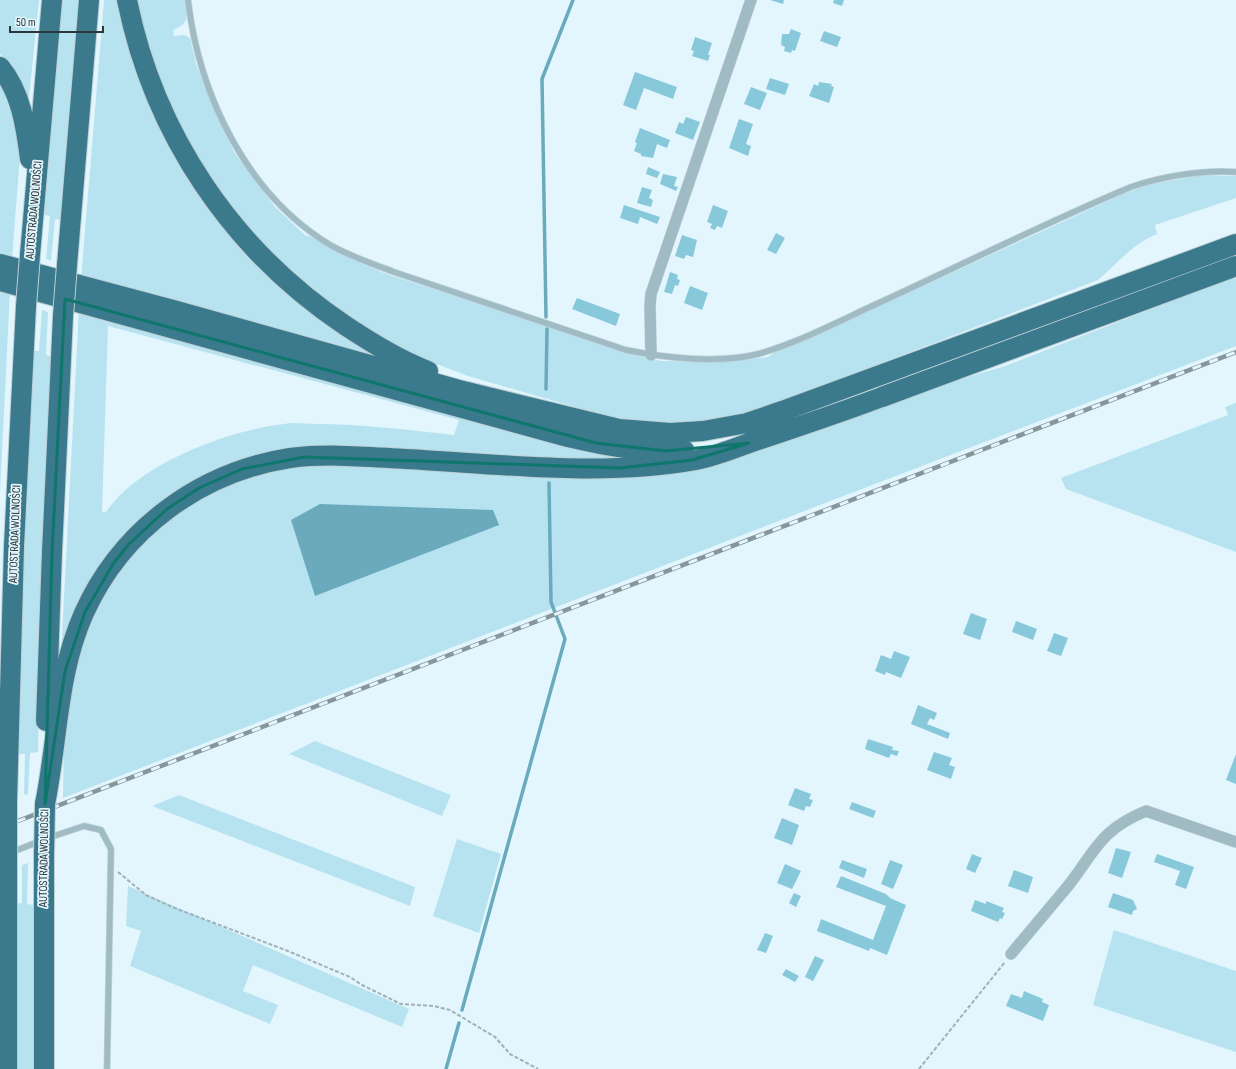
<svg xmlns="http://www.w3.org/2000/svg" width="1236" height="1069" font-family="'Sofia Sans Condensed',sans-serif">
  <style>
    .green { fill: #b7e3f1; fill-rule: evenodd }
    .water { fill: #6aaabc }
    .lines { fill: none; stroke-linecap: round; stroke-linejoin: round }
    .stream { stroke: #6aaabc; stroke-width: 3.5 }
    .building { fill: #88c8db }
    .lane-casing { stroke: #bed0d6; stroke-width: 7 }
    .street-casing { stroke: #bed0d6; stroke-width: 12 }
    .highway-casing { stroke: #bed0d6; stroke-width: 22 }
    .path { stroke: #a0b1b7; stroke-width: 2; stroke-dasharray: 4 2; stroke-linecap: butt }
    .lane { stroke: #a0bbc3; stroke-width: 5.5 }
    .street { stroke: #a0bbc3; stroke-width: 11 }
    .highway { stroke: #3b7a8c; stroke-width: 20 }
    .rail-casing { stroke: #86969c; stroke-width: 4.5 }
    .rail { stroke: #e3f6fd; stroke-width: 3; stroke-dasharray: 9; stroke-linecap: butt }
    .highway-bridge-casing { stroke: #bed0d6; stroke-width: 22; stroke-linecap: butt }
    .highway-bridge { stroke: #3b7a8c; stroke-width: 20 }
    .marked { fill: none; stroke: #0f766e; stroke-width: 3; stroke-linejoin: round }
    .labels { text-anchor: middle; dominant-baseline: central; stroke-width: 3.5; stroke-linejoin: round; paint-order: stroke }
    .street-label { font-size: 12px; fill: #2a373b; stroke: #e3f6fd }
  </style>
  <rect width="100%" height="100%" fill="#e3f6fd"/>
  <!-- green -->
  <path class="green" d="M0,0H39L28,108L16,75L0,54Z
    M61,0H82L63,220L55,219L51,261L46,259L50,216L41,214Z
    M104,0H121L219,217L405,367L81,280Z
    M132,0H185C186,17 191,23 173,30L174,36L184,35L190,38L196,64L212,104L234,152L275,207L305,235L314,238L350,258L384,273L634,355L662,361L729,362L768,357L778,350L797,344L1123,194L1151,184L1202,175L1236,176V198L1155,225L1157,234C1133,243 1117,264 1098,280L777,403L722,420L680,424L646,423L610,417L468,376L418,357L385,341L306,287L234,217L161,94Z
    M0,76L11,96L20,155L12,259L0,256Z
    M1236,276V346L820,505L63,798L64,735L77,656L97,602L133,549L197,497L248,475L324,463L609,474L895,399L1005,366Z
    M0,287L10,290L0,493Z
    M79,309L629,454L633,463L317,448L172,496L61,655ZM108,326L459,420L454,435C408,430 363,424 318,424C307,424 295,422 284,424C228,430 138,464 106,512H102Z
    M42,310L48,312L46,355L53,357L41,596L38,752L30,753L28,794L24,795L25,754H17L20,592L32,351H39Z
    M1236,403V552L1066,489L1061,478L1228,415L1225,407Z
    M315,741L451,795L442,816L289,754Z
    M179,795L415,887L410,906L152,806Z
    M457,839L501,854L479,933L433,916Z
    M28,863L27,904L36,905L37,1069H14L15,904L22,903V865Z
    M128,886L409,1009L402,1027L253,965L243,991L278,1005L270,1024L130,966L141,931L126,926Z
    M1114,930L1236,971V1052L1093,1005Z"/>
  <!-- water -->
  <path class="water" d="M320,504L493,510L499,525L315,596L291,520Z"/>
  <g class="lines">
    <!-- stream -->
    <path class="stream" d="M546,317L542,79L573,0
      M546,389L547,329
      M462,1010L565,639L551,602L549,483
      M446,1069L459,1023"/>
  </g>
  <!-- building -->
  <path class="building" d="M770,0H784L783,4Z
    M834,0H844L842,6L833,3Z
    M791,29L801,33L795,51L792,50L791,53L784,51L785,47L781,45L782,34H789Z
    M824,31L841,37L837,47L820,41Z
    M695,37L712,43L708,55H710L708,61L692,56L694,51L691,50Z
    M635,72L677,87L673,99L644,88L636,110L623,105Z
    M770,78L789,84L785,95L766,89Z
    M819,82L832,84L831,86L834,87L829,103L809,96L814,84L818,86Z
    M751,87L767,93L760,110L744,104Z
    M686,117L700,122L693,140L675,133L679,122L683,124Z
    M739,119L753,124L746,144L751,146L748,156L729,148Z
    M640,128L670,140L667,148L657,144L653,158L641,156V154L634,151L637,143L635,142Z
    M648,167L660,172L657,178L646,174Z
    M663,174L677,177L674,186L678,187L676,191L660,184Z
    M642,187L652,190L649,198L653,200L651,207L637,203Z
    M624,205L660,217L657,224L640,217L638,224L620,218Z
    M713,205L728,211L722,228L717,226L715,230L710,228L712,224L707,222Z
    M776,233L785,238L776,254L767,250Z
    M682,235L697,240L693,257L686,255L684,259L675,256Z
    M670,272L678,275L677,279L680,280L678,286L675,285L672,294L664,292Z
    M690,286L708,293L702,310L684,303Z
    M577,298L620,314L616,326L572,309Z
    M971,613L987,619L980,640L963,634Z
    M1016,621L1037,629L1033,640L1012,632Z
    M1054,633L1068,638L1061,656L1047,651Z
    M894,651L910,657L901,678L886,672L885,675L875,671L881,655L891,659Z
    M918,705L937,713L934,720L930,718L927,724L950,733L948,739L911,724Z
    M868,739L893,747L892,750L899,751L897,756L891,754L889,758L865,749Z
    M934,752L952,758L949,765L955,767L951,779L927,770Z
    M1236,754V784L1226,780Z
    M795,788L811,794L809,799L813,800L810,807L806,806L804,811L788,805Z
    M852,802L876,811L873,818L849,809Z
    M782,818L799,825L792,845L774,838Z
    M1116,848L1131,852L1122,878L1108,873Z
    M972,854L982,858L975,873L966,869Z
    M1157,854L1194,867L1186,889L1175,885L1180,871L1154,862Z
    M842,860L867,869L864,878L839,868Z
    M890,860L903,865L893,889L881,884Z
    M785,864L801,871L792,889L777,883Z
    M1014,870L1033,877L1028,893L1008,886Z
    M841,876L886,894L890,898L906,905L887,955L870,948L869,951L817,931L821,919L873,940L886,906L836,887Z
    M794,893L801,896L796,907L789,903Z
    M1113,893L1133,900L1137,909L1133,911L1132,915L1108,907Z
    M975,900L986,904V901L1004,908L1002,912L1005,913L1002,919L1000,918L998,922L971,911Z
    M765,933L773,936L766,953L757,950Z
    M815,956L824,960L813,981L805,977Z
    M786,969L799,976L795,982L782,975Z
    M1024,991L1043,999L1042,1002L1049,1005L1043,1021L1006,1006L1011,994L1022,998Z"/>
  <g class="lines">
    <defs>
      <path id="lane" d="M188,0C199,95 247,196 332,246C352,257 373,264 394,272L626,350C665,358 719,364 758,354C801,342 843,319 883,301C966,263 1047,222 1131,187C1165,176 1200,170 1236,172
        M48,838L84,826L101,830L111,849L107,1069
        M10,853L40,841"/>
      <path id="street" d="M651,355L650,305L651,294L751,0
        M1011,954C1030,931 1049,909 1068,886C1096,850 1100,830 1146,811L1236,842"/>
      <path id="highway" d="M127,0C154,134 232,250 346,326C372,343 399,360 428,371
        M0,67C21,92 26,127 30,159
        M30,255L52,0
        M0,264L173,310L459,390L619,429L670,433L703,431L747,423L788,409L1236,244
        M67,265L89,0
        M0,281L568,437C606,446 644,453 684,450
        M46,721L52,552L63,316
        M7,802L14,546L26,306
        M45,804C58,740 57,673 84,613C122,529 200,472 290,458C328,453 368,457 406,459C500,464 603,477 696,460C716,456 733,449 752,442C795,428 839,413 882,397C1000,353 1118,309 1236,266
        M44,854V1069
        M7,1069V868"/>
    </defs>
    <!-- lane casing -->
    <use href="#lane" class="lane-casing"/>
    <!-- street casing -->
    <use href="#street" class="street-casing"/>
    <!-- highway casing -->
    <use href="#highway" class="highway-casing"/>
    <!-- path -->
    <path class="path" d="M118,872L146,895L172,907L288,951L350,977L362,985L401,1004L434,1006L450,1010L495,1037L510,1054L538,1069
      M919,1069L1005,962"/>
    <!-- lane -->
    <use href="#lane" class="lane"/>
    <!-- street -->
    <use href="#street" class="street"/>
    <!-- highway -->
    <use href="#highway" class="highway"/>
    <defs>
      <path id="rail" d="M0,828L1236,352"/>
    </defs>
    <!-- rail casing -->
    <use href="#rail" class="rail-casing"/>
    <!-- rail -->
    <use href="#rail" class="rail"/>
    <defs>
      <path id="highway-bridge" d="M26,306L30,255
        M63,316L67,265
        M44,854L45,804
        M7,868V802"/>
    </defs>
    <!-- highway-bridge casing -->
    <use href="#highway-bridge" class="highway-bridge-casing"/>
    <!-- highway-bridge -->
    <use href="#highway-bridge" class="highway-bridge"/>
  </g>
  <!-- marked area -->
  <path class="marked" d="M65,299L596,443L666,451L749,443L692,460L620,468L304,457L242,469L199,488L167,509L129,544L113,564L85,612L65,671L45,804L52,552Z"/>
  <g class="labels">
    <!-- street labels -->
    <g class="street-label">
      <text transform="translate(34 210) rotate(-85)">AUTOSTRADA WOLNOŚCI</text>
      <text transform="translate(15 534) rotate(-88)">AUTOSTRADA WOLNOŚCI</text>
      <text transform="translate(44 858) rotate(-89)">AUTOSTRADA WOLNOŚCI</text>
    </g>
  </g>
  <!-- scale -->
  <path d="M10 26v6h93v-6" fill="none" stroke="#2a373b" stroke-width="2"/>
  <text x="16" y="26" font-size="12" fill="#2a373b" stroke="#e3f6fd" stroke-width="3" paint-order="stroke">50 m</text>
</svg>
